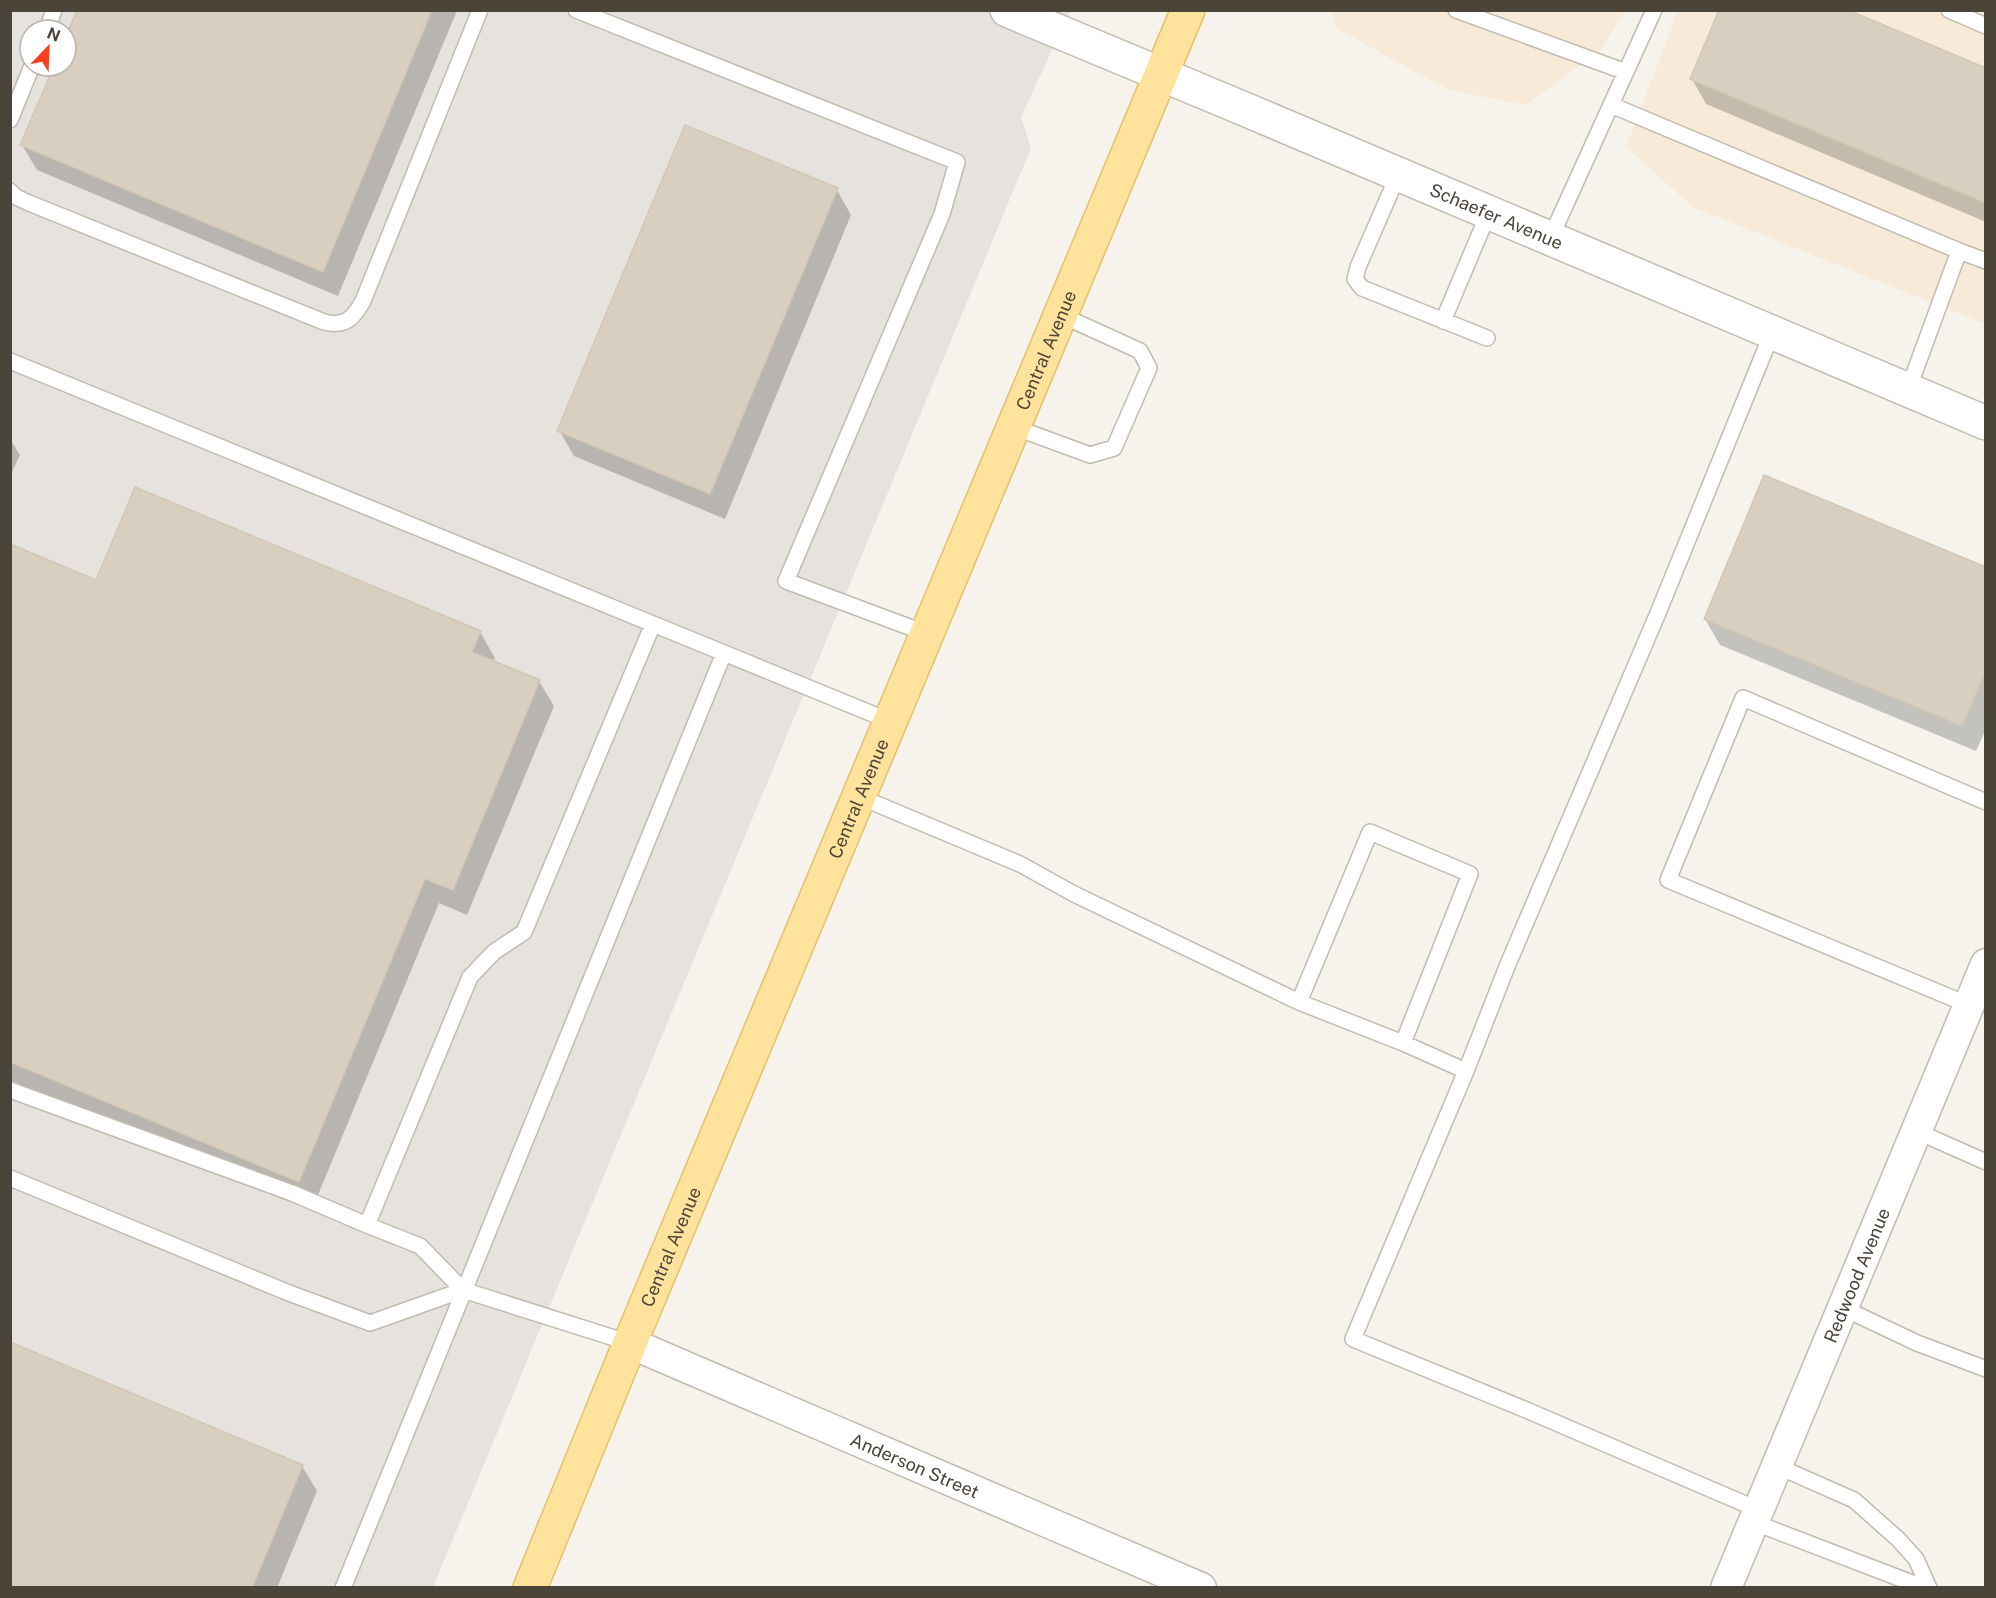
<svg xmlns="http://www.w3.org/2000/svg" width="1996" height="1598" font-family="'Public Sans',sans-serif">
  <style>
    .commercial { fill: #f7ead8 }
    .industrial { fill: #e6e2dd; fill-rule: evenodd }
    .shadow { fill: #0003 }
    .building { fill: #d8cfc1; stroke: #d3c7b4; stroke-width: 1.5 }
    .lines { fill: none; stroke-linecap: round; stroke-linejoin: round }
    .service-casing { stroke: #c2bbae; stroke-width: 18 }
    .minor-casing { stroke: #c2bbae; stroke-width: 33 }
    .tertiary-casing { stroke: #c2bbae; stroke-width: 36 }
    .primary-casing { stroke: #e6c16a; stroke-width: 36 }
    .service { stroke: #fff; stroke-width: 15 }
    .minor { stroke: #fff; stroke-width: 30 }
    .tertiary { stroke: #fff; stroke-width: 33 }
    .primary { stroke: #ffe39c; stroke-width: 33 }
    .labels { text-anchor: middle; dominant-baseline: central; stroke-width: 6; stroke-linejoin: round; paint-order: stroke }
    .street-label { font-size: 18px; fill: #4b4439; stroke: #fff }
  </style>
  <rect width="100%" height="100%" fill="#f6f3ec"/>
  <!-- commercial -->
  <path class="commercial" d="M1331,11H1625L1600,51L1526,105L1449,90L1337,29Z
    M1678,11H1985V324L1693,207L1626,147Z"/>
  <!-- industrial -->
  <path class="industrial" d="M11,11H1070L1021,117L1031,148L433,1587L11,1588ZM30,30H66V66H30Z"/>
  <!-- shadow -->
  <path class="shadow" d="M78,10H454L456,13L338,296L37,170L22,145L55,66H66V40Z
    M1986,70V222L1706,104L1692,79Z
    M837,190L851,215L725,519L574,456L559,430Z
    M10,439L20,455L10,476Z
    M10,546L97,582L480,632L495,658L493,662L539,681L554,706L467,915L439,903L313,1207L10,1080Z
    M1986,568V729L1976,751L1720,645L1705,619Z
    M302,1466L317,1491L277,1588H10Z"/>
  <!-- building -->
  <path class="building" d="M77,10H432L323,272L20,145L54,66H66V36Z
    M1719,10H1848L1986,68V203L1690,79Z
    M685,125L838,188L710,494L557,431Z
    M1764,475L1986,567V670L1962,726L1704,619Z
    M135,487L481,631L472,652L540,680L453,890L425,879L299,1182L10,1062V544L96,580Z
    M10,1342L303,1465L252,1588H10Z"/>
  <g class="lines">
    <defs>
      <path id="service" d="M576,10L957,162L942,214L786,581L928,634
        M1456,10L1626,72
        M1949,10L1986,26
        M47,30L54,10
        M1611,105L1959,251
        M10,120L32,66
        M1398,175L1358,267L1355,279L1362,288L1487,338
        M10,191L16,197L29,203L324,322C345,327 353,319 363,301L480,10
        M1550,239L1654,10
        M1443,321L1489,212
        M10,361L653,624
        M1908,390L1959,251L1986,261
        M1014,427L1090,455L1114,448L1149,368L1140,351L1061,315
        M860,797L1020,864L1074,894L1299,1002L1370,832L1470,874L1403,1043L1466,1071
        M1299,1002L1403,1043
        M1969,1005L1668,880L1743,698L1986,802
        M10,1090L292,1193L367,1225
        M1916,1131L1986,1162
        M10,1178L289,1293L370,1323L463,1290
        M1843,1308L1917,1343L1986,1369
        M630,1343L463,1290L420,1246L367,1225L470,977L494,952L524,932L653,624L724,653
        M1777,1466L1854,1500L1898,1539L1916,1559L1929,1588
        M1759,1510L1524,1409L1353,1339L1466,1071L1508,964L1658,613L1772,333
        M1753,1522L1925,1588
        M343,1588L724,653L892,722"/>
      <g id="minor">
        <path id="s1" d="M630,1343L1201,1588"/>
        <path id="s2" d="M1726,1588L1986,964"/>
      </g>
      <g id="tertiary">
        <path id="s3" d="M1007,10L1242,108L1986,423"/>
      </g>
      <g id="primary">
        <path id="s4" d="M530,1588L630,1343L1188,10"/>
      </g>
    </defs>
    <!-- service casing -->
    <use href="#service" class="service-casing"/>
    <!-- minor casing -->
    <use href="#minor" class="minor-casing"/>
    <!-- tertiary casing -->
    <use href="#tertiary" class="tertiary-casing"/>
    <!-- primary casing -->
    <use href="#primary" class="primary-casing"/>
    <!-- service -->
    <use href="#service" class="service"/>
    <!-- minor -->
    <use href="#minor" class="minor"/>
    <!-- tertiary -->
    <use href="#tertiary" class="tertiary"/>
    <!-- primary -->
    <use href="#primary" class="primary"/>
  </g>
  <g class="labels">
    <!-- street labels -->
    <g class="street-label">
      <text stroke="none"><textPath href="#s3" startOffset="531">Schaefer Avenue</textPath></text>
      <text stroke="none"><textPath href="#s4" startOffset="1341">Central Avenue</textPath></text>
      <text stroke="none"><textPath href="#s4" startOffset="855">Central Avenue</textPath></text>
      <text stroke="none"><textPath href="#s4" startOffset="369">Central Avenue</textPath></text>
      <text stroke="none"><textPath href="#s2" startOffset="339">Redwood Avenue</textPath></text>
      <text stroke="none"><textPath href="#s1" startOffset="310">Anderson Street</textPath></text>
    </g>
  </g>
  <!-- border -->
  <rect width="1996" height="1598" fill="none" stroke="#4b4439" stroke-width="24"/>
  <!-- north arrow -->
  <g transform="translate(48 48) rotate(23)"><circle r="28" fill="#ffffff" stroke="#b7b4b0" stroke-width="1.5"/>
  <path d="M0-4.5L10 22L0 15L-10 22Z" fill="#fc3f1d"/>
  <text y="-9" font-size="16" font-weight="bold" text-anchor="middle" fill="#4b4439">N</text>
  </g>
</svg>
